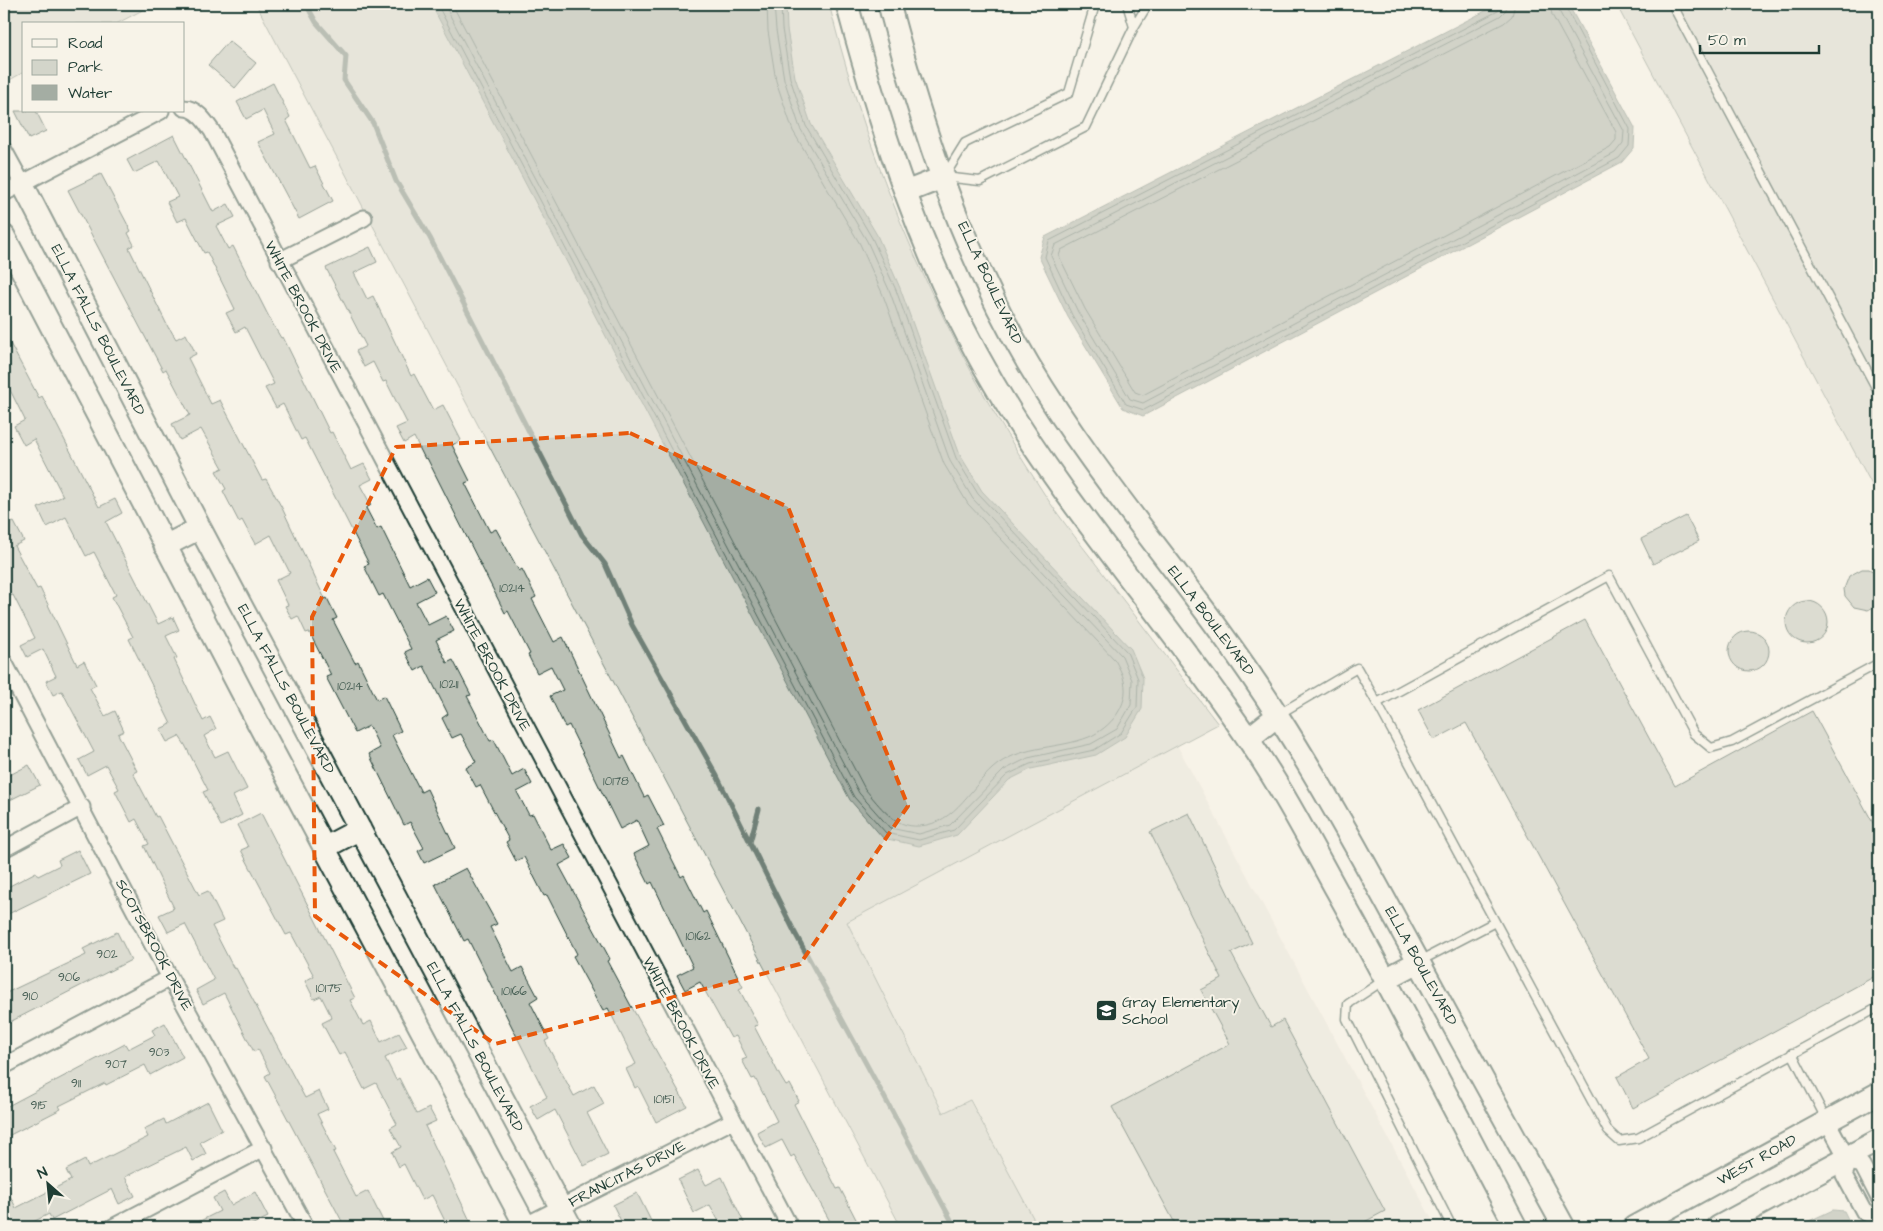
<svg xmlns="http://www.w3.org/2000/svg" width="1883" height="1231" font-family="'Architects Daughter',sans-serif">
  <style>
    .built { fill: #e5e4d9 }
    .green { fill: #d3d5ca; stroke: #79897f }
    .water { fill: #a4ada3; stroke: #6f8077 }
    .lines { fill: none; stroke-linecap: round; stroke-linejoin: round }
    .shore { stroke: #546a60; stroke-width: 1 }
    .stream { stroke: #6f8077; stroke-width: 5 }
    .building { fill: #bbc1b6; stroke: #1f3d34 }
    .lane-casing { stroke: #1f3d34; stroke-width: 11 }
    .street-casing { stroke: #1f3d34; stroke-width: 19 }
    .secondary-casing { stroke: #1f3d34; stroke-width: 25 }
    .lane { stroke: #f7f3e8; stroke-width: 8 }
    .street { stroke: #f7f3e8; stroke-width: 15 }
    .secondary { stroke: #f7f3e8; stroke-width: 21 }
    .marked { fill: none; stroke: #e8590c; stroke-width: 4; stroke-dasharray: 10 6; stroke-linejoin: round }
    .labels { text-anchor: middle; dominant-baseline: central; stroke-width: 4; stroke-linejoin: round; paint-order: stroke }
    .number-label { font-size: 12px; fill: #465e54 }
    .street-label { font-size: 15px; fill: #1f3d34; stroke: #f7f3e8 }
    .poi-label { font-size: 15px; fill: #1f3d34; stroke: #f7f3e8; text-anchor: start }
  </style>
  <rect width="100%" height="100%" fill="#f7f3e8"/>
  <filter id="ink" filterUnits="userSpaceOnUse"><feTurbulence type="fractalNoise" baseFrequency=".02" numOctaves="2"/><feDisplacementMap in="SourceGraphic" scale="10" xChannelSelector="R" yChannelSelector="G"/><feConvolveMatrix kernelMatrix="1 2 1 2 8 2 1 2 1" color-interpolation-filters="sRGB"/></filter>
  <g filter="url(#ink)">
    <!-- built -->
    <path class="built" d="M1177,745L1436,1227H1038L971,1100L943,1113L847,922Z"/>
    <!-- green -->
    <path class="green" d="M4,4H154L116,24H24V72L4,83Z
      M256,4H829C874,181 943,339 1043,492C1062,522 1086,550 1107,579C1144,627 1181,676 1218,724L847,922L943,1113L970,1100L1038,1227H901Z
      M1616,4H1879V498Z"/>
    <!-- water -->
    <path class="water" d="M431,4H786L787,29L795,77L811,124L877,235L900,288L960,455L982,491L1131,649L1143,678L1142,709L1125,737L1096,755L1031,769L1009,780L957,835L919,846L883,838L850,800Z
      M1499,4H1568L1635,128L1634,148L1622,162L1143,416L1123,408L1068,317L1039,257L1045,237Z
      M1833,1210L1844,1211L1848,1219L1840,1227H1796Z"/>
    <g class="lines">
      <!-- shore -->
      <path class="shore" d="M437,4L854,797L886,833L919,840L954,830L1007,775L1030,764L1094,750L1121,733L1137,707L1138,679L1127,652L978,494L956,458L896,290L872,238L806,126L790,78L782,29L781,4
        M444,4L859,793L890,828L919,834L950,825L1004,770L1028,758L1091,744L1117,729L1131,705L1132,680L1122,656L973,499L950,461L890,292L867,241L800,128L784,79L776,30L774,4
        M452,4L865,789C880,806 894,828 919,826C957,824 971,784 998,764C1025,745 1059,749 1089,737C1110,728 1130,705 1124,681C1123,674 1118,666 1115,660L968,504L944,464L883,295L860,244L793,131L776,81L768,31L767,4
        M1501,4L1498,11L1049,241L1045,257L1072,315L1126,404L1144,410L1619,158L1629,146L1630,129L1564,4
        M1507,4L1506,10L1500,16L1055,245L1051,256L1078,312L1130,399L1143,403L1615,153L1623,143L1624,131L1559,11L1557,4
        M1515,4L1512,16L1504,23L1061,250L1059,256L1085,309L1135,392L1143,395L1610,147L1616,140V132L1552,15L1550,4"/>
      <!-- stream -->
      <path class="stream" d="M306,4L316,22L346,56L344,80L373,123L396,181L430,238L582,535L605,564L632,625L717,776L795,933L955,1227
        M750,842L759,809"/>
    </g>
    <!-- building -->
    <path class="building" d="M229,41L256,63L235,88L208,65Z
      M273,83L290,117L286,120L310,168L315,166L333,201L299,219L258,142L275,134L263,110L246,119L237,102Z
      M15,111H36L46,131L29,139Z
      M174,135L213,212L228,204L235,217L216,226L228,249L233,246L271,321L281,338L283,337L330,433L332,432L351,470L364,464L372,479L360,485L371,505L366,508L377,529L381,527L410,586L427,577L435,592L416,602L428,625L446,616L454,631L436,640L447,663L453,660L471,695L467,696L490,741L494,740L512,776L524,769L532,784L517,792L529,815L533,814L551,850L564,844L572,858L559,865L610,959L607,961L630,1004L687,1106L656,1122L638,1086L635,1088L626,1069L636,1064L608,1008L603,1011L573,956L577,954L547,895L544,896L524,857L516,861L506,842L509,840L480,785L476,787L466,768L476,762L461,734L452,738L442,718L448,714L424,666L415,671L405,652L411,649L383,594L379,596L364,566L369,564L305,438L301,440L283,404L276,408L265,388L274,384L245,327L236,332L226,313L235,309L207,252L204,253L186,218L177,222L167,202L178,197L159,161L134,173L127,160Z
      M101,174L131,231L128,233L134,245L129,248L169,329H170L176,339L186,334L196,354L188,358L211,404L220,400L262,480L266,479L282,508L325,599L327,598L337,618L333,620L355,663L358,661L377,700L384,696L401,731L392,735L421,792L427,789L455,848L424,863L418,851L424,848L410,822L404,825L369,754L380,748L369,726L355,733L326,677L331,675L309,632L306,633L298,616L292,619L285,606L288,605L276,580L290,573L271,535L255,544L242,520L239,522L223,491L226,489L216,471L223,468L201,429L180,440L172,424L190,415L166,369L163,371L68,190Z
      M370,247L377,262L354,273L367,299L373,296L411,376L414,374L433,410L443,405L461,440L452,445L470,481L465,483L490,532L496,529L519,571L522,569L536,597L532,599L554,642L563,637L621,758L624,756L644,797L648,795L664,826L657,829L681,877L684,875L703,913L706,911L743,987L739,989L758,1025L754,1026L780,1076L786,1086L790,1084L799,1101L794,1104L837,1189L840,1188L860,1227H833L794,1155L791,1157L782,1140L766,1148L757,1132L777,1121L755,1078L752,1079L742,1060L747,1058L736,1036L731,1038L700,982L685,990L677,975L693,967L652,882L649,884L634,854L649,846L637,820L620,829L569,725L565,727L550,696L563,690L551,666L537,673L528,655L530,654L508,611L505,613L427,458L425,459L414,437L404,443L396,428L407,423L386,381L383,382L373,362L364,367L356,351L366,346L326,268Z
      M4,332L39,398L42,396L99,507L115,499L122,513L106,522L158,624L173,617L179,630L166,636L177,658L174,659L203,721L210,717L216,729L204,736L215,757L228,751L247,789L233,796L242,815L221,826L203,792L208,790L185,745L179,736L167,742L160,729L171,724L129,639L133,637L112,597L116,595L94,552L86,556L66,517L47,527L38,508L63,496L34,439L24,445L14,426L25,420L4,378Z
      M1686,516L1699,541L1653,564L1641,539Z
      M14,522L24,541L14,546L37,589L40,588L77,665L84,661L96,685L90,688L105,716L115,711L124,731L118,734L137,771L133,773L156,817L158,816L199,895L208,891L223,921L212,926L234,969L236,968L305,1098L319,1091L328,1109L317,1114L336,1151L333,1152L356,1197L368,1191L383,1221L371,1227H345L265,1076L270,1073L258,1049L254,1052L224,993L203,1004L196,990L214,980L185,924L168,932L159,915L174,908L144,846L149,844L136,819L131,822L115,791L119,789L106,765L87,775L79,760L94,752L62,691L53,695L46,681L56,676L43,649L27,657L21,645L35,638L13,595L10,596L4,583V524L5,526Z
      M1862,569H1869L1879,575V604L1868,610L1854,607L1845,596L1844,589L1849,576Z
      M1786 622a21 21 0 1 1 42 0a21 21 0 1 1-42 0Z
      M1585,620L1675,786L1812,711L1879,834V974L1633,1108L1617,1077L1649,1059L1466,723L1434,740L1418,710Z
      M1729 651a20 20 0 1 1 40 0a20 20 0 1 1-40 0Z
      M29,765L40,785L4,803V778Z
      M261,813L355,998L350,1000L363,1025L371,1021L381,1042L399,1033L407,1047L385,1058L396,1080L399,1078L417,1114L429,1108L436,1121L425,1126L473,1227H448L432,1195L422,1200L404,1164L399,1167L392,1152L401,1147L390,1128L397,1124L376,1083L364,1089L345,1052L339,1055L322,1023L332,1018L321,996L314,999L305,981L314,976L291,933L286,935L241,850L248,847L237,825Z
      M1189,813L1252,943L1231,953L1271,1027L1283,1020L1385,1211L1355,1227H1177L1112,1107L1230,1044L1201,990L1222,979L1150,832Z
      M78,850L90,874L4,916V889L36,872L38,876L60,865L58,860Z
      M466,868L497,924L490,927L513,972L522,967L538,997L530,1002L549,1039L545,1041L574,1096L594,1085L604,1104L587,1113L608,1154L584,1166L555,1110L538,1120L530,1106L547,1097L468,939L464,941L435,884Z
      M117,932L131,960L4,1025V994L86,955L83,949Z
      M165,1023L183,1057L150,1075L145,1065L106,1085L105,1083L59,1106L61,1109L4,1138V1108L125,1044L128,1049L155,1035L152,1030Z
      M208,1102L222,1130L200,1142L206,1154L193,1161L186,1147L125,1177L135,1196L119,1204L112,1189L52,1220L49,1214L23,1227H4V1183L16,1208L71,1180L66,1170L85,1160L88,1167L148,1137L144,1129L164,1119L166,1124Z
      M698,1170L706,1185L722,1177L746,1227H722L710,1205L694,1213L678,1180Z
      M224,1192L231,1205L255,1192L268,1217L247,1227H188L220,1211L213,1198Z
      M637,1193L654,1227H624L613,1205Z"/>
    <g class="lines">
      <defs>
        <path id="lane" d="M1092,4L1094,8L1069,93L965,143L944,177L980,181L1086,127L1134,27L1148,4
          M1127,4L1134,27
          M1672,4L1879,393
          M1879,663L1732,742L1711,748L1694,734L1609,576L1377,703L1608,1131L1619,1141L1638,1138L1879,1007
          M1279,714L1357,668L1377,703
          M1420,961L1495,922
          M1384,980L1348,1004L1347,1019L1452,1227
          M1792,1053L1826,1119"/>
        <path id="street" d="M184,108C196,108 205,121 212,131L790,1227
          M4,150L22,183
          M4,193L161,111
          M279,261L364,218
          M4,662L170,978L306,1227
          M4,849L82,807
          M4,1066L170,978
          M1827,1121L1849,1162
          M1849,1162L1844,1175L1864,1212L1878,1218
          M1849,1162L1862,1165L1879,1198
          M113,1227L264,1148
          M522,1227L732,1121"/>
        <path id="secondary" d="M847,4C882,134 925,267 994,384C1069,512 1170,622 1252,745C1284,792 1310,842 1337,891C1399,1002 1457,1115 1516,1227
          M889,4C921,126 964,256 1029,365C1103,489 1201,594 1278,716C1327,793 1371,874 1415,955C1464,1046 1514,1136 1564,1227
          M22,183L200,528L571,1227
          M906,192L944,177
          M4,236L258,723L526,1227
          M165,546L200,528
          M1248,739L1278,715
          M324,848L360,829
          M1386,979L1418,962
          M1634,1227L1879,1093
          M1718,1227L1879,1140"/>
      </defs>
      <!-- lane casing -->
      <use href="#lane" class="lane-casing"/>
      <!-- street casing -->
      <use href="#street" class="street-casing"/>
      <!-- secondary casing -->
      <use href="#secondary" class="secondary-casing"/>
      <!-- lane -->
      <use href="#lane" class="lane"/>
      <!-- street -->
      <use href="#street" class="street"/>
      <!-- secondary -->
      <use href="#secondary" class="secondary"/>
    </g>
  </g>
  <!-- marked area -->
  <path d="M0 0H1883V1231H0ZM630,433L788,507L908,806L800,964L495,1044L315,916L312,617L396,447Z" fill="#f7f3e8" fill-opacity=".55" fill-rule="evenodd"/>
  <path class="marked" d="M630,433L788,507L908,806L800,964L495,1044L315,916L312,617L396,447Z"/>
  <!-- icons -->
  <defs>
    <symbol id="school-square" viewBox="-11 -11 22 22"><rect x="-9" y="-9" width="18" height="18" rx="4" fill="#1f3d34" stroke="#f7f3e8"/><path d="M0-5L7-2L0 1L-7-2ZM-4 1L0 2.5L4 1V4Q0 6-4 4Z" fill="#fff"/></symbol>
  </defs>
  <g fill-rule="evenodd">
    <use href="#school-square" x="1094" y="998" width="25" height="25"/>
  </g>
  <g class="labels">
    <!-- number labels -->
    <g class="number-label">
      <text x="512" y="588">10214</text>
      <text x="449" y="684">10211</text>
      <text x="350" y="686">10214</text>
      <text x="616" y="781">10178</text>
      <text x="698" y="936">10162</text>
      <text x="107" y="954">902</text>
      <text x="69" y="977">906</text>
      <text x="329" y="988">10175</text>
      <text x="514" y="991">10166</text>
      <text x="30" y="996">910</text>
      <text x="159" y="1052">903</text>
      <text x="116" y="1064">907</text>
      <text x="76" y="1083">911</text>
      <text x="664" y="1099">10151</text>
      <text x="39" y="1105">915</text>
    </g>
    <!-- street labels -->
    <g class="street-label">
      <text transform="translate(990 283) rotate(65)">ELLA BOULEVARD</text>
      <text transform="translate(303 307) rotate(62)">WHITE BROOK DRIVE</text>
      <text transform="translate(98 330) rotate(63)">ELLA FALLS BOULEVARD</text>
      <text transform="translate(1211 621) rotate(53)">ELLA BOULEVARD</text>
      <text transform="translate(492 665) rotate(62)">WHITE BROOK DRIVE</text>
      <text transform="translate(286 689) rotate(62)">ELLA FALLS BOULEVARD</text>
      <text transform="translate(154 945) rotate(62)">SCOTSBROOK DRIVE</text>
      <text transform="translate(1421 966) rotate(61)">ELLA BOULEVARD</text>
      <text transform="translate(681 1023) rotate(62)">WHITE BROOK DRIVE</text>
      <text transform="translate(475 1047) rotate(62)">ELLA FALLS BOULEVARD</text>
      <text transform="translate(1757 1160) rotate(-29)">WEST ROAD</text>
      <text transform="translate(627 1174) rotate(-27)">FRANCITAS DRIVE</text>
    </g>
    <!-- poi labels -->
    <g class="poi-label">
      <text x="1122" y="1002">Gray Elementary<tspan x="1122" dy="17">School</tspan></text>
    </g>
  </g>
  <!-- margin -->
  <rect width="1883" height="1231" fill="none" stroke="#f7f3e8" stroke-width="20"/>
  <rect x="10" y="10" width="1863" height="1211" fill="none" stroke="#1f3d34" stroke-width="2" filter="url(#ink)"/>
  <!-- legend -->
  <rect x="22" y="22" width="162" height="90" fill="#f7f3e8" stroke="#a1aaa0"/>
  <rect x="32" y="39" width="25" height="8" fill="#f7f3e8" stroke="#a1aaa0"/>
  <text x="68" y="48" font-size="15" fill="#1f3d34">Road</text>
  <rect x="32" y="60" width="25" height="15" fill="#d3d5ca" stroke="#a1aaa0"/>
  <text x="68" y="72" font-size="15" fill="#1f3d34">Park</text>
  <rect x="32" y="85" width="25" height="15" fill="#a4ada3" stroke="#a1aaa0"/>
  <text x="68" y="98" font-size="15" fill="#1f3d34">Water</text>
  <!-- north arrow -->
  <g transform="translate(48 1184) rotate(333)" stroke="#f7f3e8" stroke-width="4" paint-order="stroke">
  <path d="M0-4L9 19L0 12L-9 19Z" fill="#1f3d34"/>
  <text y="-8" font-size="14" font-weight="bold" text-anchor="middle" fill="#1f3d34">N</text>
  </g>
  <!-- scale -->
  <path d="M1700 45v8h119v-8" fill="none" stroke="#1f3d34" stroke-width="2.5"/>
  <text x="1708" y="45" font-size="15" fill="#1f3d34" stroke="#f7f3e8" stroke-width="4" paint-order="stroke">50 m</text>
</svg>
